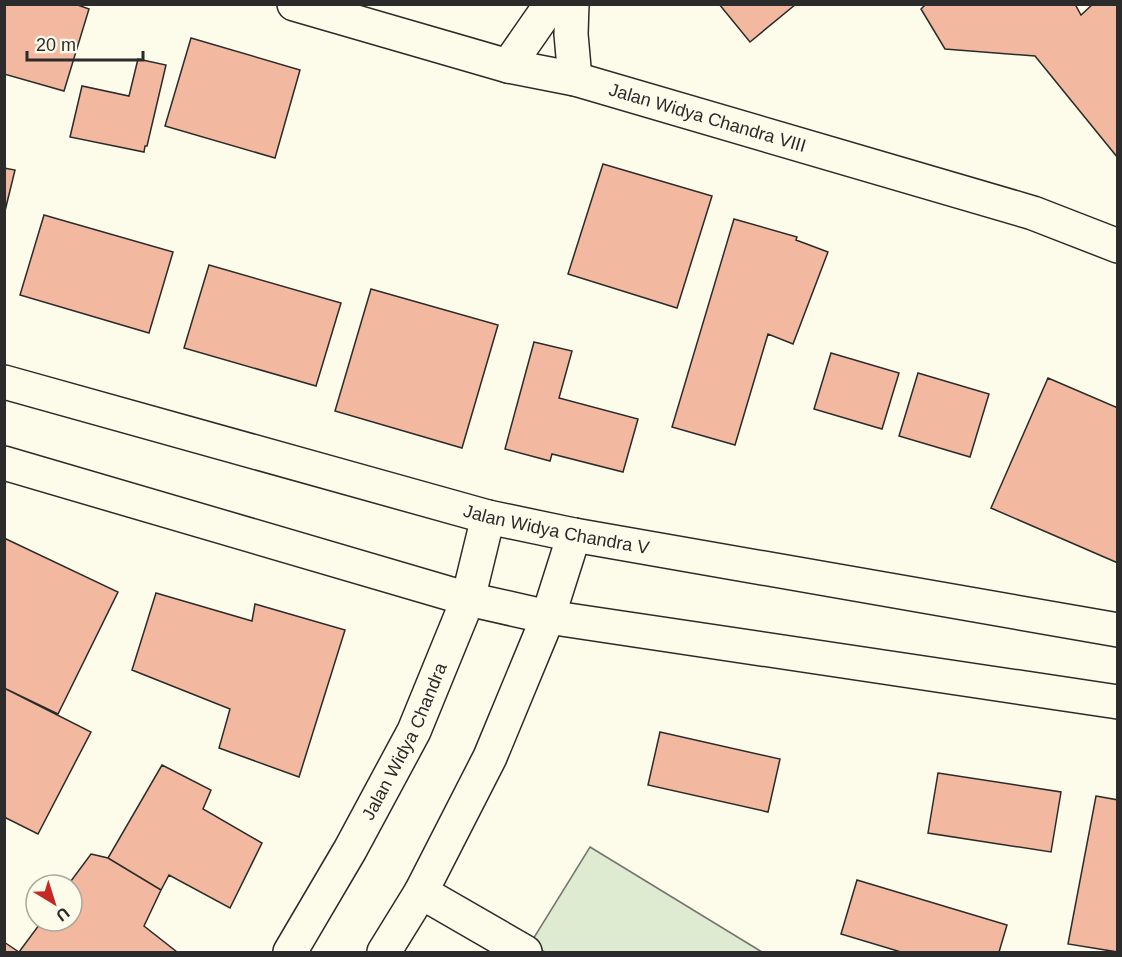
<svg xmlns="http://www.w3.org/2000/svg" width="1122" height="957" font-family="Arial,sans-serif">
  <style>
    .green { fill: #deebd1; stroke: #74746e; stroke-width: 1.5 }
    .building { fill: #f2b8a0; stroke: #2b2b2b; stroke-width: 1.5 }
    .lines { fill: none; stroke-linecap: round; stroke-linejoin: round }
    .minor-casing { stroke: #2b2b2b; stroke-width: 36 }
    .minor { stroke: #fdfbea; stroke-width: 33 }
    .labels { text-anchor: middle; dominant-baseline: central; stroke-width: 4.5; stroke-linejoin: round; paint-order: stroke }
    .street-label { font-size: 18px; fill: #2b2b2b; stroke: #fdfbea }
  </style>
  <rect width="100%" height="100%" fill="#fdfbea"/>
  <!-- green -->
  <path class="green" d="M590,847L762,952H545L530,944Z"/>
  <!-- building -->
  <path class="building" d="M4,4H75L89,9L64,91L4,74Z
    M719,4H796L750,42Z
    M926,4H1075L1081,15L1093,4H1117L1118,158L1035,56L945,49L921,9Z
    M191,38L300,70L275,158L165,126Z
    M138,59L166,65L147,146H145L144,152L70,137L82,86L129,96Z
    M603,164L712,196L677,308L568,274Z
    M4,168L15,170L4,215Z
    M44,215L173,252L149,333L20,295Z
    M734,219L797,237L796,240L828,252L793,344L768,334L735,445L672,427Z
    M209,265L341,303L316,386L184,348Z
    M371,289L498,325L462,448L335,411Z
    M534,342L572,351L559,398L638,419L623,472L552,454L550,461L505,449Z
    M831,353L899,373L882,429L814,409Z
    M918,373L989,394L970,457L899,436Z
    M1048,378L1118,408V563L991,508Z
    M4,538L118,592L58,714L4,688Z
    M156,593L252,621L255,604L345,630L299,777L219,748L230,709L132,670Z
    M4,688L91,732L38,834L4,817Z
    M660,732L780,759L768,812L648,785Z
    M162,765L211,790L203,809L262,843L230,908L169,875L161,890L108,858Z
    M938,773L1061,792L1051,852L928,833Z
    M1096,796L1118,800V952L1068,944Z
    M91,854L108,858L161,890L144,926L177,952H19L42,921H72V885H68Z
    M857,880L1007,925L999,952H901L841,934Z
    M4,942L19,952H20H4Z"/>
  <g class="lines">
    <defs>
      <g id="minor">
        <path id="s1" d="M294,4L508,66L575,79L1033,213L1118,246"/>
        <path d="M572,4L571,34L575,79"/>
        <path d="M508,66L551,4"/>
        <path id="s2" d="M4,382L488,517L574,535L1118,630"/>
        <path d="M4,463L468,599L548,617L1118,702"/>
        <path d="M421,892L525,952"/>
        <path id="s3" d="M290,952L350,850L414,731L468,599L488,517"/>
        <path d="M384,952L421,892L490,757L548,617L574,535"/>
      </g>
    </defs>
    <!-- minor casing -->
    <use href="#minor" class="minor-casing"/>
    <!-- minor -->
    <use href="#minor" class="minor"/>
  </g>
  <g class="labels">
    <!-- street labels -->
    <g class="street-label">
      <text stroke="none"><textPath href="#s1" startOffset="429">Jalan Widya Chandra VIII</textPath></text>
      <text stroke="none"><textPath href="#s2" startOffset="572">Jalan Widya Chandra V</textPath></text>
      <text stroke="none"><textPath href="#s3" startOffset="240">Jalan Widya Chandra</textPath></text>
    </g>
  </g>
  <!-- border -->
  <rect width="1122" height="957" fill="none" stroke="#2b2b2b" stroke-width="12"/>
  <!-- north arrow -->
  <g transform="translate(54 903) rotate(142)"><circle r="28" fill="#fdfbea" stroke="#a9a89e" stroke-width="1.5"/>
  <path d="M0-4.5L10 22L0 15L-10 22Z" fill="#c62828"/>
  <text y="-9" font-size="16" font-weight="bold" text-anchor="middle" fill="#2b2b2b">U</text>
  </g>
  <!-- scale -->
  <path d="M27 51v9h116v-9" fill="none" stroke="#2b2b2b" stroke-width="3"/>
  <text x="36" y="51" font-size="18" fill="#2b2b2b" stroke="#fdfbea" stroke-width="4.5" paint-order="stroke">20 m</text>
</svg>
